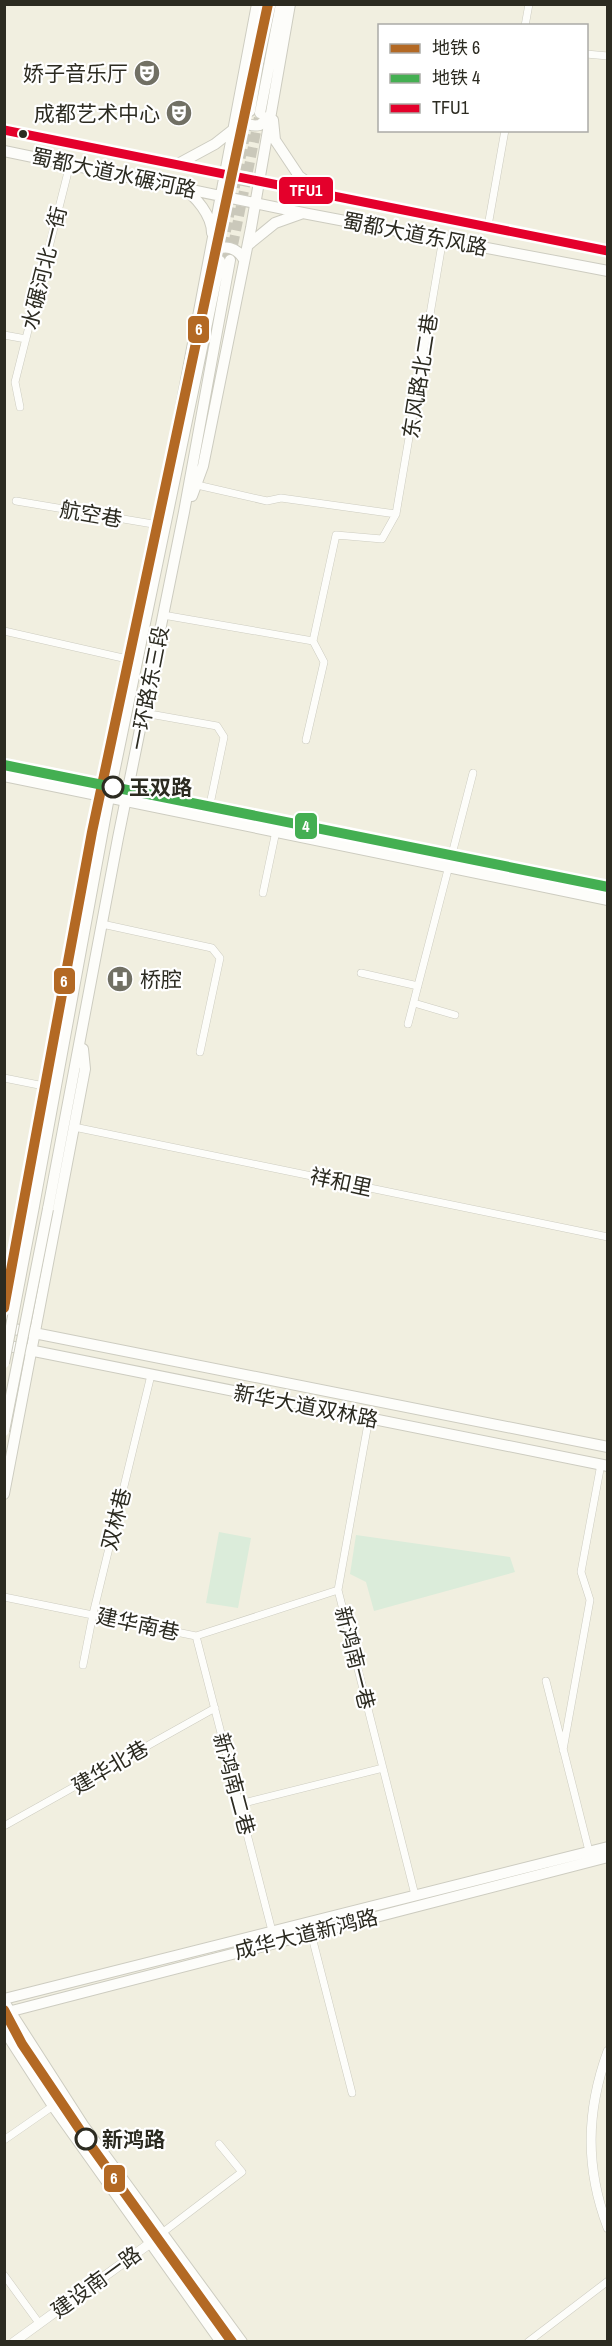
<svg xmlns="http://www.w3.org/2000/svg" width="612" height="2346" font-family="'Archivo Narrow','Noto Sans SC',sans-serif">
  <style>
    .green { fill: #dbecda }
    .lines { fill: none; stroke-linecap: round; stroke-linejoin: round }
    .primary-tunnel { stroke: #cac8ba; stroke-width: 10; stroke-dasharray: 10 5; stroke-linecap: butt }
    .minor-casing { stroke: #cdccc0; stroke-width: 8 }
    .tertiary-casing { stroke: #cdccc0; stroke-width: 10 }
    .secondary-casing { stroke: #cdccc0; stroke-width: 12 }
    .primary-casing { stroke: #cdccc0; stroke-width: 12 }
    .minor { stroke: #fdfdfa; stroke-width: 7 }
    .tertiary { stroke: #fdfdfa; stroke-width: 9 }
    .secondary { stroke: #fdfdfa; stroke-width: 10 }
    .primary { stroke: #fdfdfa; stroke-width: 10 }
    .primary-bridge-casing { stroke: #cdccc0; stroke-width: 12; stroke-linecap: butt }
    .primary-bridge { stroke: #fdfdfa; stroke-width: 10 }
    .bus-1-casing { stroke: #fff; stroke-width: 14 }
    .bus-1 { stroke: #e4002b; stroke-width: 9 }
    .metro-1-casing { stroke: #fff; stroke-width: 15 }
    .metro-2-casing { stroke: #fff; stroke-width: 15 }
    .metro-1 { stroke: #b36924; stroke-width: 10 }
    .metro-2 { stroke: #44af52; stroke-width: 10 }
    .bus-dot { fill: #2c2b21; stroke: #fff; stroke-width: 2 }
    .stop-dot { fill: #fff; stroke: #2c2b21; stroke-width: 3 }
    .labels { text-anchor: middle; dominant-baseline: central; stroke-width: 4.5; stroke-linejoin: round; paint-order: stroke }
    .poi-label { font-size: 21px; fill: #2c2b21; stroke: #fff; text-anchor: end }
    .street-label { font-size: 21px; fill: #2c2b21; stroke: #fff }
    .stop-label { font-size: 21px; font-weight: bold; fill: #2c2b21; stroke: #fff; text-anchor: start }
    .line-badge { stroke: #fff; stroke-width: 2 }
    .badge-label { font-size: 16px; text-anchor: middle; font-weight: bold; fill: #fff }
  </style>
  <rect width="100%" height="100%" fill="#f1efe0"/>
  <!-- green -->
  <path class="green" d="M219,1532L251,1538L238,1608L206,1603Z
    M356,1535L510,1557L515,1572L374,1611L366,1582L350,1574Z"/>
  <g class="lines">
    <!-- primary-tunnel -->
    <path class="primary-tunnel" d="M230,260L259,117
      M220,261L250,111"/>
    <defs>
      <path id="minor" d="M525,26L529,4
        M586,54L608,56
        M488,226L505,130
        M4,335L26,339
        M20,407L15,382L70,164
        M197,485L267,501L281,498L396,514L443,238
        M16,501L165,526
        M163,615L313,641L324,662L306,740
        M4,631L136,661
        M313,641L336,535L382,539L396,514
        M144,713L217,726L224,737L209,809
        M263,893L276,831
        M102,924L212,948L220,958L200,1052
        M361,973L418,986
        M414,1003L455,1015
        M408,1024L473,773
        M4,1078L49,1087
        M74,1127L608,1237
        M369,1418L338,1590L415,1895
        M4,1597L196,1636L338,1590
        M196,1636L272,1931
        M83,1665L93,1614L151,1375
        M546,1681L589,1851
        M563,1750L590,1600L581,1572L601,1464
        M240,1804L383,1768
        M4,1826L215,1708
        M311,1933L352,2093
        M4,2140L53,2106
        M162,2233L242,2172L219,2144
        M4,2275L39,2323
        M528,2342L608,2281"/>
      <path id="tertiary" d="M608,2051C586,2111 585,2168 608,2228
        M14,2342L149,2244"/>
      <path id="secondary" d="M4,768L608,891
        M4,776L608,900"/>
      <path id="primary" d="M238,107C241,119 246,128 260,125L269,116
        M250,111L268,4
        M260,113L281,4
        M273,120L275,140L299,176L314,187
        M4,130L608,251
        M4,151L303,213L608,271
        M178,164L215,144L234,129
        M182,188C196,196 212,216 212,233
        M248,245L275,223L303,213
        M211,252C225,244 237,247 244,260
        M170,481L173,449L257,4
        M192,496L203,466L251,228L290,4
        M34,1206L109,797L220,261
        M48,1209L118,838L184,512L230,260
        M4,1315L55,1062
        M4,1327L608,1447
        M4,1345L608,1466
        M4,1494L85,1069L83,1049
        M4,1999L608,1847
        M6,2005L83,2125L242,2342
        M4,2013L608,1857
        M4,2030L53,2106L221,2342"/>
    </defs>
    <!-- minor casing -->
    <use href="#minor" class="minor-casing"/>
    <!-- tertiary casing -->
    <use href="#tertiary" class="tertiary-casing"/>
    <!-- secondary casing -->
    <use href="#secondary" class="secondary-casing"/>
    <!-- primary casing -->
    <use href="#primary" class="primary-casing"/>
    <!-- minor -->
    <use href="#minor" class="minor"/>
    <!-- tertiary -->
    <use href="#tertiary" class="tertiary"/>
    <!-- secondary -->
    <use href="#secondary" class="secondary"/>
    <!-- primary -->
    <use href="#primary" class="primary"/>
    <defs>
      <path id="primary-bridge" d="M4,1363L34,1206
        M4,1431L48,1209"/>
    </defs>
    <!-- primary-bridge casing -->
    <use href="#primary-bridge" class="primary-bridge-casing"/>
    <!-- primary-bridge -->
    <use href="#primary-bridge" class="primary-bridge"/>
    <defs>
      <path id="bus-1" d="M4,130L608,251"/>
    </defs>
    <!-- bus-1 casing -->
    <use href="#bus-1" class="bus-1-casing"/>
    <!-- bus-1 -->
    <use href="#bus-1" class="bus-1"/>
    <defs>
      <path id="metro-1" d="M4,1308L92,832L268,4
        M4,2010L22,2044L86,2139L232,2342"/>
      <path id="metro-2" d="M4,765L608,887"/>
    </defs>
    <!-- metro-1 casing -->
    <use href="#metro-1" class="metro-1-casing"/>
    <!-- metro-2 casing -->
    <use href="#metro-2" class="metro-2-casing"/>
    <!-- metro-1 -->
    <use href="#metro-1" class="metro-1"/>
    <!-- metro-2 -->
    <use href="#metro-2" class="metro-2"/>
  </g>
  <!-- icons -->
  <defs>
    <symbol id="theatre-disc" viewBox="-11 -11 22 22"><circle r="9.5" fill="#717064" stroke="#fff"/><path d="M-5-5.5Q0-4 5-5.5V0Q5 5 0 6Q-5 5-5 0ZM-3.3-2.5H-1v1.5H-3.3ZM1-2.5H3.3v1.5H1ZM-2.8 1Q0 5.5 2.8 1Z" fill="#fff"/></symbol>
    <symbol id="hospital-disc" viewBox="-11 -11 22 22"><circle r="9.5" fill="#717064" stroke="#fff"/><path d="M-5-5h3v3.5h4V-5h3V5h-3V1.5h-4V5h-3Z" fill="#fff"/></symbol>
  </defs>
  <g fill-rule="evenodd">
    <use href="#theatre-disc" x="132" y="58" width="30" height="30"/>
    <use href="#theatre-disc" x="164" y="98" width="30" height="30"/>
    <use href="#hospital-disc" x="105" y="964" width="30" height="30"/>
  </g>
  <!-- markers -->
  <circle class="bus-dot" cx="23" cy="134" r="5"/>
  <g class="stop-dot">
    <circle cx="113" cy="787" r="10"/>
    <circle cx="86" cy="2139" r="10"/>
  </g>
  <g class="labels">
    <!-- poi labels -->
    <g class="poi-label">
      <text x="128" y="73">娇子音乐厅</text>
      <text x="160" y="113">成都艺术中心</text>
      <text x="140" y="979" text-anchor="start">桥腔</text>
    </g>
    <!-- street labels -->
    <g class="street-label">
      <text transform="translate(114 173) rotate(12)">蜀都大道水碾河路</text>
      <text transform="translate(415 234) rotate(11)">蜀都大道东风路</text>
      <text transform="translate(44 268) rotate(-76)">水碾河北一街</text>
      <text transform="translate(420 376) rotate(-81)">东风路北二巷</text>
      <text transform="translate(91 514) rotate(10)">航空巷</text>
      <text transform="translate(149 688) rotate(-79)">一环路东三段</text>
      <text transform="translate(341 1182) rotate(12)">祥和里</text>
      <text transform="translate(306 1406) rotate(11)">新华大道双林路</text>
      <text transform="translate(116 1519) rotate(-76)">双林巷</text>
      <text transform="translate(138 1624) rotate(12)">建华南巷</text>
      <text transform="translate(355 1658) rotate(76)">新鸿南一巷</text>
      <text transform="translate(110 1767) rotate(-30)">建华北巷</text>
      <text transform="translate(234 1784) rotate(75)">新鸿南二巷</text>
      <text transform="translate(306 1934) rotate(-14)">成华大道新鸿路</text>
      <text transform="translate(96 2282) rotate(-36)">建设南一路</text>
    </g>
    <!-- stop labels -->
    <g class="stop-label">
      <text x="129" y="787">玉双路</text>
      <text x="102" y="2139">新鸿路</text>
    </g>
  </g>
  <g class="line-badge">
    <rect x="278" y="176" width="56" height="29" rx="6" fill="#e4002b"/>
    <rect x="187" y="315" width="23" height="29" rx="6" fill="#b36924"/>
    <rect x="294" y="812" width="24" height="28" rx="6" fill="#44af52"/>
    <rect x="53" y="967" width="23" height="28" rx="6" fill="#b36924"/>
    <rect x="103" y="2164" width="23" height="29" rx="6" fill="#b36924"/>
  </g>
  <g class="badge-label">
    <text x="306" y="196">TFU1</text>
    <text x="199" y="335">6</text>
    <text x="306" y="832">4</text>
    <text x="64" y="987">6</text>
    <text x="114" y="2184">6</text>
  </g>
  <!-- border -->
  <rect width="612" height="2346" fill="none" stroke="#2c2b21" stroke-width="12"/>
  <!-- legend -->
  <rect x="378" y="24" width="210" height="108" fill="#ffffff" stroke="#abaaa6" stroke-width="1.5"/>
  <rect x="390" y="44" width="30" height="9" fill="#b36924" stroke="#abaaa6" stroke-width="1.5"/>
  <text x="432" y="54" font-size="18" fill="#2c2b21">地铁 6</text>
  <rect x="390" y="74" width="30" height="9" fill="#44af52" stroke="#abaaa6" stroke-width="1.5"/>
  <text x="432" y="84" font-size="18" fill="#2c2b21">地铁 4</text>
  <rect x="390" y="104" width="30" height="9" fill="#e4002b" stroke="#abaaa6" stroke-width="1.5"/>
  <text x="432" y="114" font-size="18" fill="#2c2b21">TFU1</text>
</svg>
